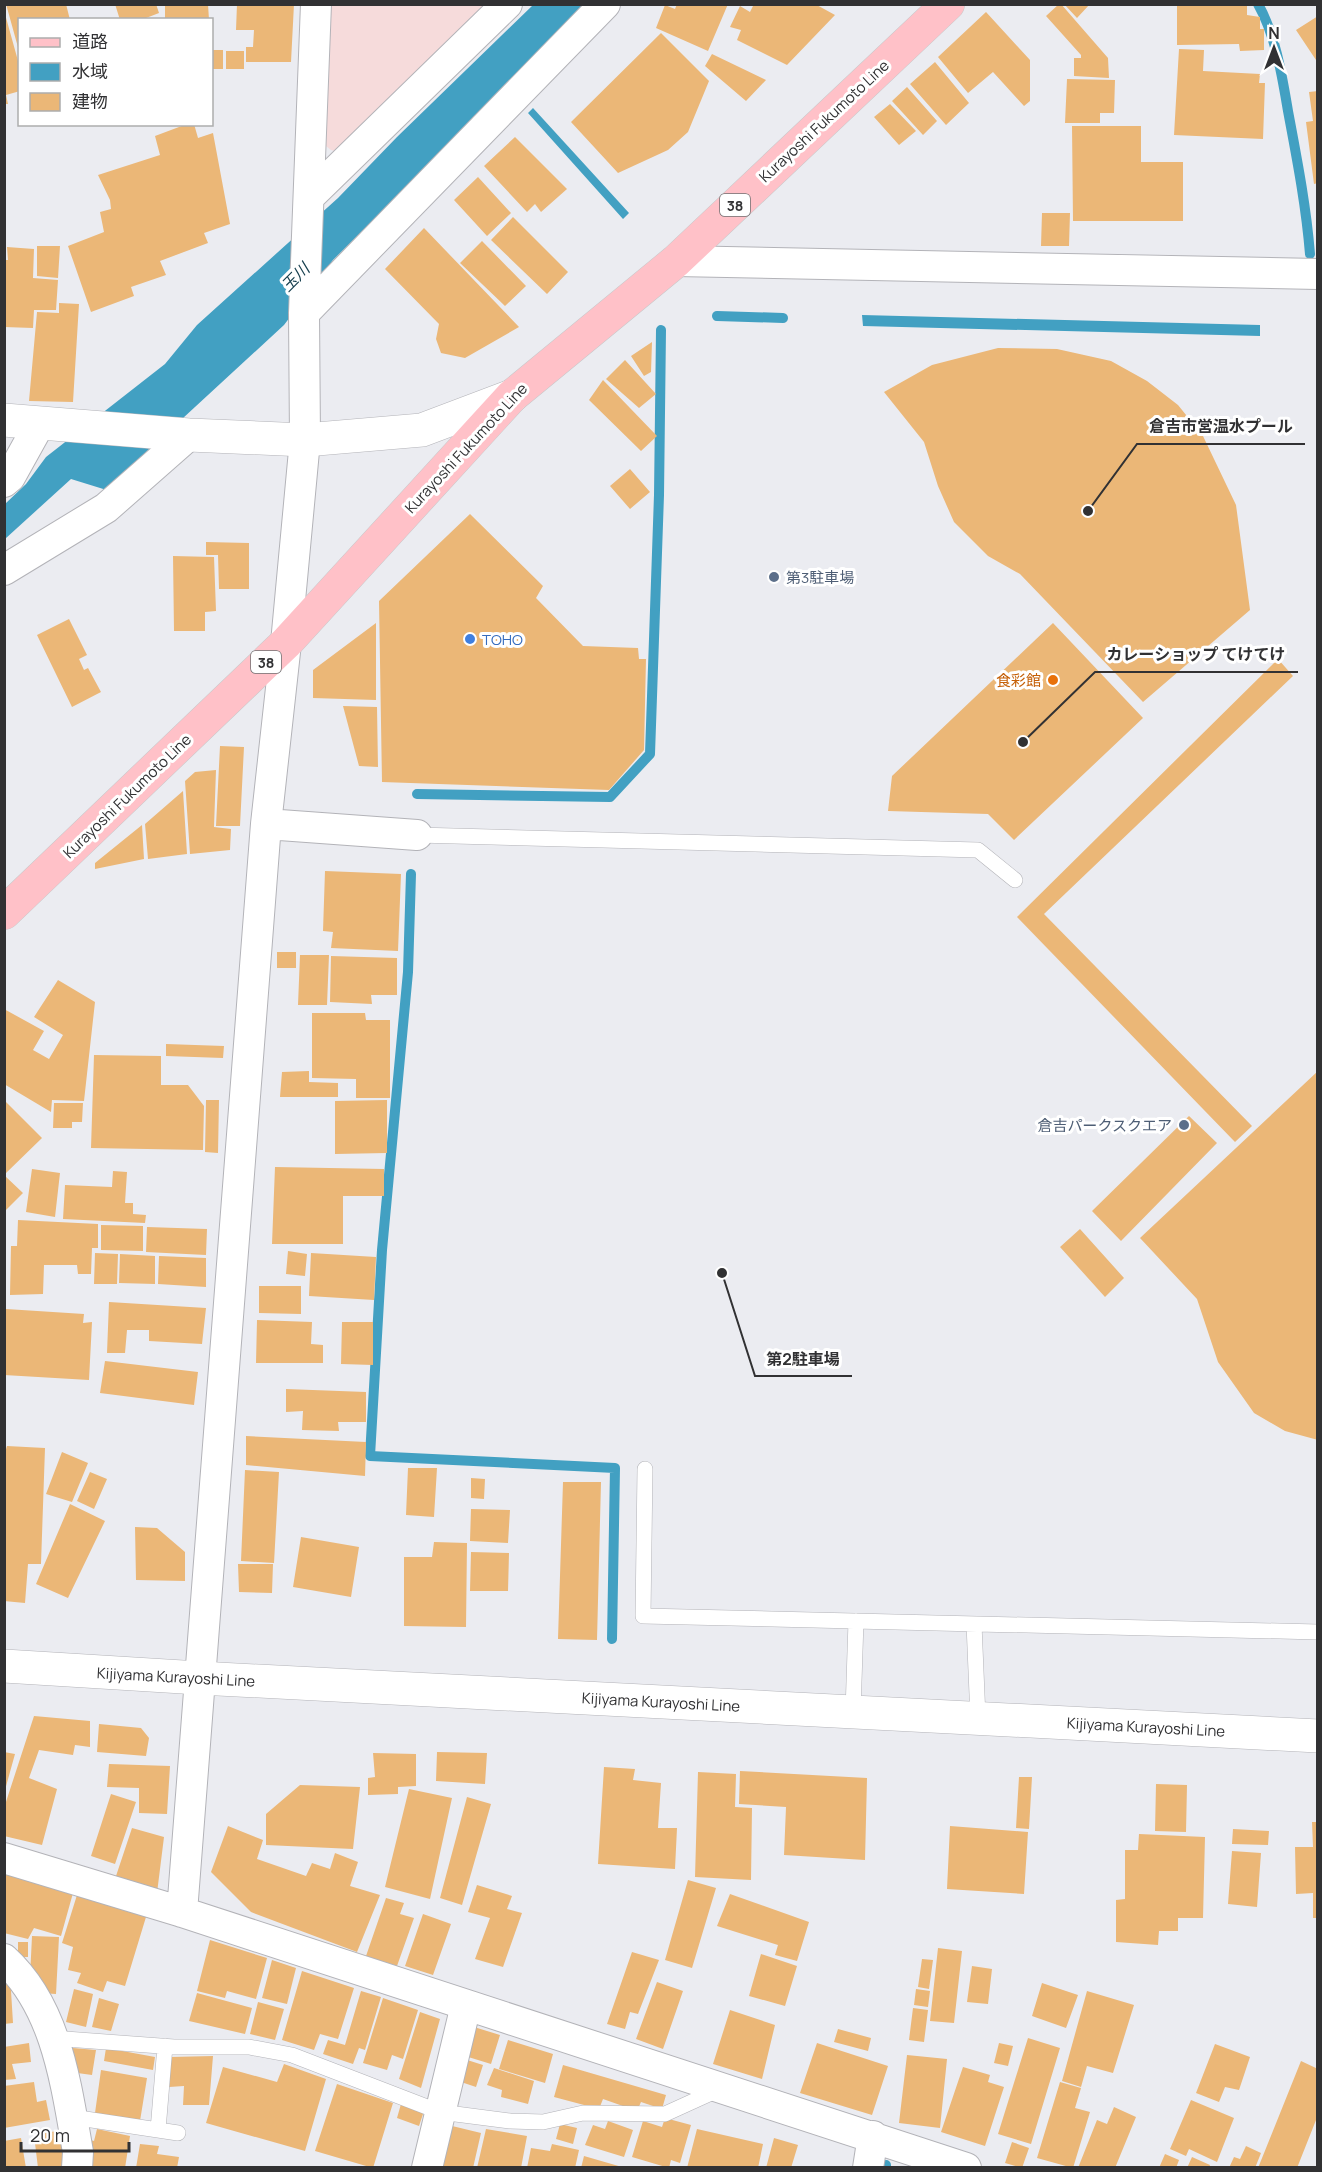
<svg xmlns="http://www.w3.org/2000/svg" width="1322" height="2172" font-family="Manrope,'Noto Sans JP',sans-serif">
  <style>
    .medical { fill: #f6dbdb }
    .water { fill: #42a0c2 }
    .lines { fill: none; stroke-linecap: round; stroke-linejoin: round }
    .stream { stroke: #42a0c2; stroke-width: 10 }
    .building { fill: #ebb777 }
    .lane-casing { stroke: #b3b3b8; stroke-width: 16 }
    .street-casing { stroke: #b3b3b8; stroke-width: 32 }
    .secondary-casing { stroke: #b3b3b8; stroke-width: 34 }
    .primary-casing { stroke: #c9c9ca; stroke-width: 34 }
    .lane { stroke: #fff; stroke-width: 15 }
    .street { stroke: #fff; stroke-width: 30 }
    .secondary { stroke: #fff; stroke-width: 33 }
    .primary { stroke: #ffc1c8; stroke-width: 33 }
    .service-dot { fill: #5c6f8a; stroke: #fff; stroke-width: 2 }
    .shop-dot { fill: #3f7fe0; stroke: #fff; stroke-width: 2 }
    .food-dot { fill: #e8710a; stroke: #fff; stroke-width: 2 }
    .labels { text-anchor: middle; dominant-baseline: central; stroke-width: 6; stroke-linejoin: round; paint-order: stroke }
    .shield { fill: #fff; stroke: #6f6f70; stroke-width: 1.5 }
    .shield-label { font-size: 14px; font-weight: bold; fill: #313133 }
    .street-label { font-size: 15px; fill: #313133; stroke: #fff }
    .service-label { font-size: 15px; fill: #4e5e75; stroke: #fff; text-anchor: start }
    .shop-label { font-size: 15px; fill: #366cbe; stroke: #fff; text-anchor: start }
    .food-label { font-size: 15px; fill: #c56008; stroke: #fff; text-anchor: end }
    .water-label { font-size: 16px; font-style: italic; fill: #17404f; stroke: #fff }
    .leader { fill: none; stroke: #313133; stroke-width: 2 }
    .callout-dot { fill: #313133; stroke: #fff; stroke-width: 2 }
    .callout-label { font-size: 16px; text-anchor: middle; font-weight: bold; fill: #313133; stroke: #fff; stroke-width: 6; stroke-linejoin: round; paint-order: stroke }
  </style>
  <rect width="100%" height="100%" fill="#ebecf1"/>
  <!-- medical -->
  <path class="medical" d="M330,5H492L338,152L331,150L326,146Z"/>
  <!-- water -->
  <path class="water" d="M533,5H589L472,123L333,260L284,325L118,478L113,492L71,479L5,539V504L26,484L46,457L165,364L197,325L338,198L397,137Z
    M533,108L629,213L623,219L528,113Z
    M862,315L1260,325V336L863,326Z"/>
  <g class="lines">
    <!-- stream -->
    <path class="stream" d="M1258,4C1276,36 1282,76 1288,111C1297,159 1306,205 1310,254
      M717,316L783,318
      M417,794L610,797L650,754L659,495L661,330
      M411,874L408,972L382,1250L370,1456L615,1468L612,1639
      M886,2168V2165"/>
  </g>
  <!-- building -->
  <path class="building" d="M6,4H66L70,20H20L19,51Z
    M115,4H156L159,13L141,20H120Z
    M165,4H208L209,20H165Z
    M237,4H294L291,62H246V47H253L254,30H236Z
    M677,4H728L708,51L656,28L665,5L675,9Z
    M754,4H815L835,15L787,65L737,40L741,30L730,27L740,6L750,12Z
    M1059,4H1061L1108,58L1109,78L1074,76V58H1081V55L1046,16Z
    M1064,4H1090L1077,18Z
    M1177,4H1247V15L1260,17V29H1264V50L1240,51L1239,44L1177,45Z
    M986,12L1030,60V101L1024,106L993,72L968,93L938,57Z
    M5,14L20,68V91L6,95L8,104H4Z
    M1318,16V63L1296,30Z
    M661,33L709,81L688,132L668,150L618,173L571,122Z
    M1179,49L1204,50L1203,71L1260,74L1259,83H1265L1263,139L1174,135Z
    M212,50H223V69H212Z
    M226,51H244V69H226Z
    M712,54L766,80L746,101L705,66Z
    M935,62L969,103L946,125L910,84Z
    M1067,79L1115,80L1114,113H1100V123H1065Z
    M907,87L937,121L923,135L892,101Z
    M1318,91V183L1314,184L1306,122L1313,121L1309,92Z
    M890,104L916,131L899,145L874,117Z
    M187,124H194L198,138L213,133L230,224L204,233L208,243L160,261L166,275L131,287L134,296L91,312L68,246L104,232L100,212L111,209L110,200L98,175L160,155L155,136Z
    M1072,126H1141V162H1183V221H1073Z
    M515,137L567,189L541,212L535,204L527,212L484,166Z
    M478,177L511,213L487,236L454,200Z
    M1042,213H1070L1069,246H1041Z
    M513,217L568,272L547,294L491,240Z
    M424,228L519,327L465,358L441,353L436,339L439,324L385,269Z
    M482,241L526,286L505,306L460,263Z
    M37,246H60L58,278L37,276Z
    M7,247L34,249L33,278L58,280L56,310H34L33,328L4,327V260H8Z
    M59,303L79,304L73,402L29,401L37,312L59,313Z
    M652,342L651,372L644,376L631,356Z
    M998,348L1057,349L1111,361L1147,381L1178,405L1203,436L1236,505L1250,610L1143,702L1020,574L988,556L954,522L938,486L924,442L884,392L932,365Z
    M625,360L656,394L639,408L606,379Z
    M603,380L657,436L641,451L589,400Z
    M630,469L650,492L630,509L610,486Z
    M470,514L543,586L536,598L583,646L638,648L639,659H646L644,750L609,790L382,782L379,601Z
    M206,542L249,543V589H219L218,555H206Z
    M173,556L214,557L216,611L205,612V631H174Z
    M69,619L87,655L79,659L84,670L88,668L101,692L72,707L37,635Z
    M376,623V700L313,698V670Z
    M1053,623L1143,718L1014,840L988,814L888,811L892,776Z
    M1278,659L1293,676L1044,914L1252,1126L1235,1142L1017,917Z
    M343,706L377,707L378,767L359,766Z
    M220,746L244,747L240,826H216Z
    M216,770L214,827L231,829L230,850L190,854L185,781L195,772Z
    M183,791L187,854L148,859L145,824Z
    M142,825L144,859L95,869V863Z
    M325,871L401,874L398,951L331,948L333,932L323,931Z
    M277,952H296V968H277Z
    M300,955H329L327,1005H298Z
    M331,956L397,958V995H371L372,1004L330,1002Z
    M58,980L95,1002L84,1101L52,1100L51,1112L4,1084V1009L44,1031L33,1050L49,1059L63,1035L34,1017Z
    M312,1013H365L366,1020H390V1098H356V1079L312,1078Z
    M166,1044L224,1046L223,1058L166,1056Z
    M94,1055L161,1056V1085H188L204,1106L203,1150L91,1148Z
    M309,1071V1082L338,1083V1097H280L282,1072Z
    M1318,1071V1440L1285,1431L1254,1413L1218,1362L1197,1299L1140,1238Z
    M4,1100L42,1138L4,1175Z
    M206,1100H219L218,1153L205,1152Z
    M387,1100V1153L335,1154V1101Z
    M54,1103H83L82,1122H72V1128H53Z
    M1189,1116L1217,1143L1121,1241L1092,1211Z
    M275,1167L384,1169V1196H343V1244H272Z
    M32,1169L60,1173L55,1217L26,1212Z
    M113,1171L127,1172L125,1203H133V1214L146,1215L145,1223L63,1219L65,1185L112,1187Z
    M4,1175L23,1193L4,1212Z
    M18,1220L98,1224V1248H92L91,1274H78L77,1265H44L43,1294L10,1295L11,1246H17Z
    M101,1225L143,1226V1251L101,1250Z
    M147,1227L207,1229L206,1255L146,1252Z
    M1080,1229L1124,1278L1105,1297L1060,1247Z
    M288,1251L307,1254L305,1276L286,1274Z
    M95,1253L118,1254L117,1284H94Z
    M311,1253L376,1257L374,1300L309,1296Z
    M120,1254L155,1256V1284L119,1283Z
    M159,1256L206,1258V1287L158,1284Z
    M259,1286H301V1314L259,1313Z
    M109,1302L206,1308L202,1344L149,1341V1330H127L125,1353H107Z
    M6,1309L84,1314L83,1323L92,1322L89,1380L4,1375Z
    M257,1320L312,1322L311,1344L323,1345V1363H256Z
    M342,1322H373V1365L341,1364Z
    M105,1361L198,1372L194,1405L100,1393Z
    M286,1389L366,1392V1422H338L339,1431L302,1430L303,1411L286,1412Z
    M246,1436L366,1442L365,1476L246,1465Z
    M7,1446L45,1448L41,1564H28L25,1603L4,1601V1456Z
    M62,1452L88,1463L72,1502L46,1494Z
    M408,1468H437L434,1517L406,1515Z
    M245,1470L279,1472L274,1563L241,1561Z
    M90,1472L107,1479L94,1509L77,1501Z
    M471,1478L485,1479L484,1499L471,1498Z
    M563,1482H601L597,1640L558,1639Z
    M70,1504L105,1521L68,1598L36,1584Z
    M471,1509L510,1510L508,1543L470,1541Z
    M135,1527L157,1528L185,1552V1581L136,1580Z
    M301,1537L359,1547L351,1597L293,1587Z
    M434,1542L467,1543L466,1627L404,1626V1557H432Z
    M471,1552L509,1553L508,1591H470Z
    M238,1564H273L272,1593L239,1592Z
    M34,1716L90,1721V1747L75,1745L73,1755L39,1750L29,1778L57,1789L42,1845L4,1836V1808Z
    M99,1724L141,1728L149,1738L146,1756L97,1752Z
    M4,1752L15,1754L5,1790H4Z
    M437,1752L487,1753L485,1784L436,1781Z
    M373,1753L416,1754V1786L398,1787V1794L368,1795V1778L375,1777Z
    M109,1764L170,1766L167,1814L139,1813V1788L107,1787Z
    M604,1767L635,1769L633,1780L661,1783L658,1828H677L675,1869L598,1864Z
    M740,1771L867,1778L865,1860L784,1855L786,1807L739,1804Z
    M698,1772L736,1774L735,1807L752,1808L751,1880L695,1877Z
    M1019,1777H1032L1029,1829L1016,1828Z
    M1156,1784L1187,1785L1186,1832L1155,1831Z
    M300,1785L360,1787L353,1849L266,1845V1814Z
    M409,1789L452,1798L430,1899L385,1887Z
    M111,1794L136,1802L115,1864L91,1856Z
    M467,1797L491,1804L462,1905L440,1898Z
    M1312,1822H1318V1918H1313V1893L1296,1894L1295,1847H1313Z
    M228,1826L263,1840L257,1859L306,1876L312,1863L330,1869L335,1853L358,1862L350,1886L380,1895L357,1952L251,1912L211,1872Z
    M950,1826L1028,1832L1024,1894L947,1889Z
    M132,1828L164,1837L157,1893L115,1879Z
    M1233,1829L1269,1831L1268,1845L1232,1844Z
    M1139,1834L1205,1837L1203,1918H1178V1931H1159L1158,1945L1116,1942V1900L1125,1899V1850H1138Z
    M1232,1851L1261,1853L1257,1907L1228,1904Z
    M4,1870L73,1893L61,1936L34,1928L28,1939L4,1933Z
    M688,1880L716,1888L692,1968L665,1960Z
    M477,1885L512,1896L507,1909L522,1913L503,1967L475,1959L490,1918L468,1912Z
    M730,1894L809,1922L797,1961L775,1955L778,1945L717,1926Z
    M77,1895L146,1917L125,1986L107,1981L103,1992L77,1983L81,1973L68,1970L73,1947L62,1943Z
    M386,1898L404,1903L400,1914L414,1918L397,1966L366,1956Z
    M423,1914L451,1924L433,1975L405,1966Z
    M32,1936L59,1937L56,1994L40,1993L30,1977Z
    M210,1940L267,1958L256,1999L227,1991L225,1998L197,1991Z
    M18,1942H28V1957H18Z
    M938,1948L962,1951L954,2023L930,2021Z
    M632,1952L659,1960L638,2014L630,2012L625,2029L607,2024Z
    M761,1954L797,1966L785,2006L749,1996Z
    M922,1959L933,1960L929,1989L918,1987Z
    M272,1960L296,1968L287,2004L262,1998Z
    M972,1966L992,1969L988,2004L967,2002Z
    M302,1971L354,1988L338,2039L320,2034L314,2050L282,2040Z
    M4,1975H10L13,2023L4,2024Z
    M657,1982L683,1991L663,2049L636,2039Z
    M1042,1983L1078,1995L1066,2028L1032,2016Z
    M74,1989L93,1994L86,2027L66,2022Z
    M916,1989L930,1991L928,2007L914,2005Z
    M361,1991L381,1997L365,2050L359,2048L353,2064L323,2054L328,2040L345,2045Z
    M1087,1991L1134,2005L1113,2073L1087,2066L1081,2087L1062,2081Z
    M197,1993L252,2008L245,2034L189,2021Z
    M99,1998L119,2004L111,2031L92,2027Z
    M383,1998L418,2010L403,2059L392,2055L387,2070L363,2063Z
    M258,2002L284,2009L275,2040L250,2034Z
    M913,2008L928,2010L924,2042L909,2040Z
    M730,2010L775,2025L762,2079L713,2064Z
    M420,2012L440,2019L421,2088L399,2079Z
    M474,2027L500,2035L491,2064L465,2056Z
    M838,2029L871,2038L868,2051L834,2042Z
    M1028,2038L1060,2048L1031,2144L998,2134Z
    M508,2040L553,2054L545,2083L499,2069Z
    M29,2043L31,2062L12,2064L16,2079L4,2080V2047Z
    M817,2043L888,2066L872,2115L800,2093Z
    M999,2043L1013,2046L1008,2066L994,2063Z
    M1215,2044L1250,2057L1239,2090L1225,2087L1219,2102L1196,2093Z
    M73,2048L96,2050L92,2075L70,2072Z
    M106,2048L155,2057L153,2070L104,2061Z
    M907,2055L947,2059L940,2128L899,2123Z
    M213,2056L209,2105H183L184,2086L169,2087L171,2057Z
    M464,2059L483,2065L476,2087L458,2081Z
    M1301,2061L1318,2069V2115L1297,2168H1258Z
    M284,2064L326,2079L305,2151L206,2123L223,2067L277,2082Z
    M563,2065L666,2095L662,2109L641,2102L637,2111L603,2099L599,2109L554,2097Z
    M963,2067L990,2075L988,2082L1004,2087L985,2146L941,2132Z
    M494,2068L534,2081L528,2104L501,2097L502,2090L487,2085Z
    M101,2070L147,2078L140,2121L95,2113Z
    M34,2082L37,2102L46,2100L50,2120L4,2128V2086Z
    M1060,2082L1081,2088L1075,2108L1090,2112L1073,2168L1037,2158Z
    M337,2084L393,2103L373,2168L315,2151Z
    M1191,2100L1234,2118L1217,2162L1189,2149L1186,2156L1170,2149Z
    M401,2104L424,2111L419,2126L397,2118Z
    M1114,2107L1136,2117L1115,2168H1078L1097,2120L1107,2124Z
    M665,2118L691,2125L680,2163L671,2160L669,2168L632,2157L643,2121L662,2127Z
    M608,2121L633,2130L624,2157L585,2145L593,2125L605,2129Z
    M560,2124L577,2128L573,2144L556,2139Z
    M448,2125L481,2133L473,2168H437Z
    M68,2129V2168H38L34,2135Z
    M97,2129L130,2136L125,2168H89L86,2139L94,2141Z
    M486,2129L527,2136L521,2168H477Z
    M697,2129L763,2144L758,2168H687Z
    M21,2138L26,2168H4V2141Z
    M774,2138L798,2145L791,2168H766Z
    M1012,2142L1029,2148L1022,2168L1005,2163Z
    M140,2144L159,2146L157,2154L179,2157L177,2168H136Z
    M552,2144L579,2150L575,2168H527L531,2148L550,2151Z
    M1246,2146L1261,2153L1255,2168H1229L1234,2157L1240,2159Z
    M1165,2154L1179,2160L1176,2168H1159Z
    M584,2156L622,2167V2168H581Z
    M1192,2157L1210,2165L1209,2168H1187Z"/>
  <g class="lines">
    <defs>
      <path id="lane" d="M417,835L978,850L1015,880
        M645,1469L643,1616L1318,1632
        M974,1624L978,1718
        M853,1712L856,1621
        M52,2038L174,2047H249L292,2055L440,2112L510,2121L543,2122L583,2113L665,2114L720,2089
        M72,2117L178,2133
        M158,2130L165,2046"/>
      <path id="street" d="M309,197L507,4
        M676,261L1318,274
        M304,313L605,4
        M4,482L10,477L40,423
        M4,570L106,508L189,435
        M266,824L417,835
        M4,1858L182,1912L966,2168
        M182,1912L266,824L286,643L305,440L304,313L316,4
        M4,1959C57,2007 66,2085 78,2152L77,2168
        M427,2168L466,2005
        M868,2168L873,2136"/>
      <path id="secondary" d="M4,420L189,435L305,440L422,430L512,396
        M4,1666L199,1678L1318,1736"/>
      <path id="primary" d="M4,913L286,643L512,396L676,261L948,4"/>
    </defs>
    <!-- lane casing -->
    <use href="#lane" class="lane-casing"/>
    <!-- street casing -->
    <use href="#street" class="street-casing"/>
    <!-- secondary casing -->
    <use href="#secondary" class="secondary-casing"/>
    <!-- primary casing -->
    <use href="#primary" class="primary-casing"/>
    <!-- lane -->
    <use href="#lane" class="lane"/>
    <!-- street -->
    <use href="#street" class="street"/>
    <!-- secondary -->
    <use href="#secondary" class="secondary"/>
    <!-- primary -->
    <use href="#primary" class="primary"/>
  </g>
  <!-- markers -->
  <g class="service-dot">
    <circle cx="774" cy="577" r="6"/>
    <circle cx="1184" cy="1125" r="6"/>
  </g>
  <circle class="shop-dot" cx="470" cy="639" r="6"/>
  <circle class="food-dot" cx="1053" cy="680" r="6"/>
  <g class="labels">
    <!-- shield labels -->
    <g class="shield">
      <rect x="720" y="194" width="30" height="22" rx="4.5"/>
      <rect x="251" y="651" width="30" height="22" rx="4.5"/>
    </g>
    <g class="shield-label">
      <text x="735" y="205">38</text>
      <text x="266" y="662">38</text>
    </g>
    <!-- street labels -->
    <g class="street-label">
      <text transform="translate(824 121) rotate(-43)">Kurayoshi Fukumoto Line</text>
      <text transform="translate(466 448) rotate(-47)">Kurayoshi Fukumoto Line</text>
      <text transform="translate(127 796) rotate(-44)">Kurayoshi Fukumoto Line</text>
      <text transform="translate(176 1677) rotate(3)">Kijiyama Kurayoshi Line</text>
      <text transform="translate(661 1702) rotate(3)">Kijiyama Kurayoshi Line</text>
      <text transform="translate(1146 1727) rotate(3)">Kijiyama Kurayoshi Line</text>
    </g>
    <!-- service labels -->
    <g class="service-label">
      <text x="786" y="577">第3駐車場</text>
      <text x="1172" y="1125" text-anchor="end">倉吉パークスクエア</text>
    </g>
    <!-- shop labels -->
    <g class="shop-label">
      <text x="482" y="639">TOHO</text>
    </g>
    <!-- food labels -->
    <g class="food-label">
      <text x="1041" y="680">食彩館</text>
    </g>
    <!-- water labels -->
    <g class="water-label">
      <text transform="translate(295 277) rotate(-45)">玉川</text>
    </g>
  </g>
  <!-- callouts -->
  <path class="leader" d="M1088 511L1137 444H1305M1023 742L1095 672H1298M722 1273L755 1376H852"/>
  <g class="callout-dot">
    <circle cx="1088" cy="511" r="6"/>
    <circle cx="1023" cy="742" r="6"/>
    <circle cx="722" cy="1273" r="6"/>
  </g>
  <g class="callout-label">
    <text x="1221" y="432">倉吉市営温水プール</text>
    <text x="1196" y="660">カレーショップ てけてけ</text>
    <text x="803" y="1365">第2駐車場</text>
  </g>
  <!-- border -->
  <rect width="1322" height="2172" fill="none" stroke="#313133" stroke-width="12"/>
  <!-- legend -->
  <rect x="18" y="18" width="195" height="108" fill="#ffffff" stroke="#adadad" stroke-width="1.5"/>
  <rect x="30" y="38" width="30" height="9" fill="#ffc1c8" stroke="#adadad" stroke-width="1.5"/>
  <text x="72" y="48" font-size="18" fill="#313133">道路</text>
  <rect x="30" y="63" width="30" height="18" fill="#42a0c2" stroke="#adadad" stroke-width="1.5"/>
  <text x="72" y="78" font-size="18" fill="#313133">水域</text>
  <rect x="30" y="93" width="30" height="18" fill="#ebb777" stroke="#adadad" stroke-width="1.5"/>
  <text x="72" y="108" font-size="18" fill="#313133">建物</text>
  <!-- north arrow -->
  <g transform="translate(1274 48)" stroke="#ffffff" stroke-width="4.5" paint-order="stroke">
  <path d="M0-4.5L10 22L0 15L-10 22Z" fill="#313133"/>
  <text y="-9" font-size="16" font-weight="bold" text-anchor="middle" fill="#313133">N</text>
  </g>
  <!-- scale -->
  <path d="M21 2142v9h108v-9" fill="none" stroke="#313133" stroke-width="3"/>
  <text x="30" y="2142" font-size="18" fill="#313133" stroke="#ffffff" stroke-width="4.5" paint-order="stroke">20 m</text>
</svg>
